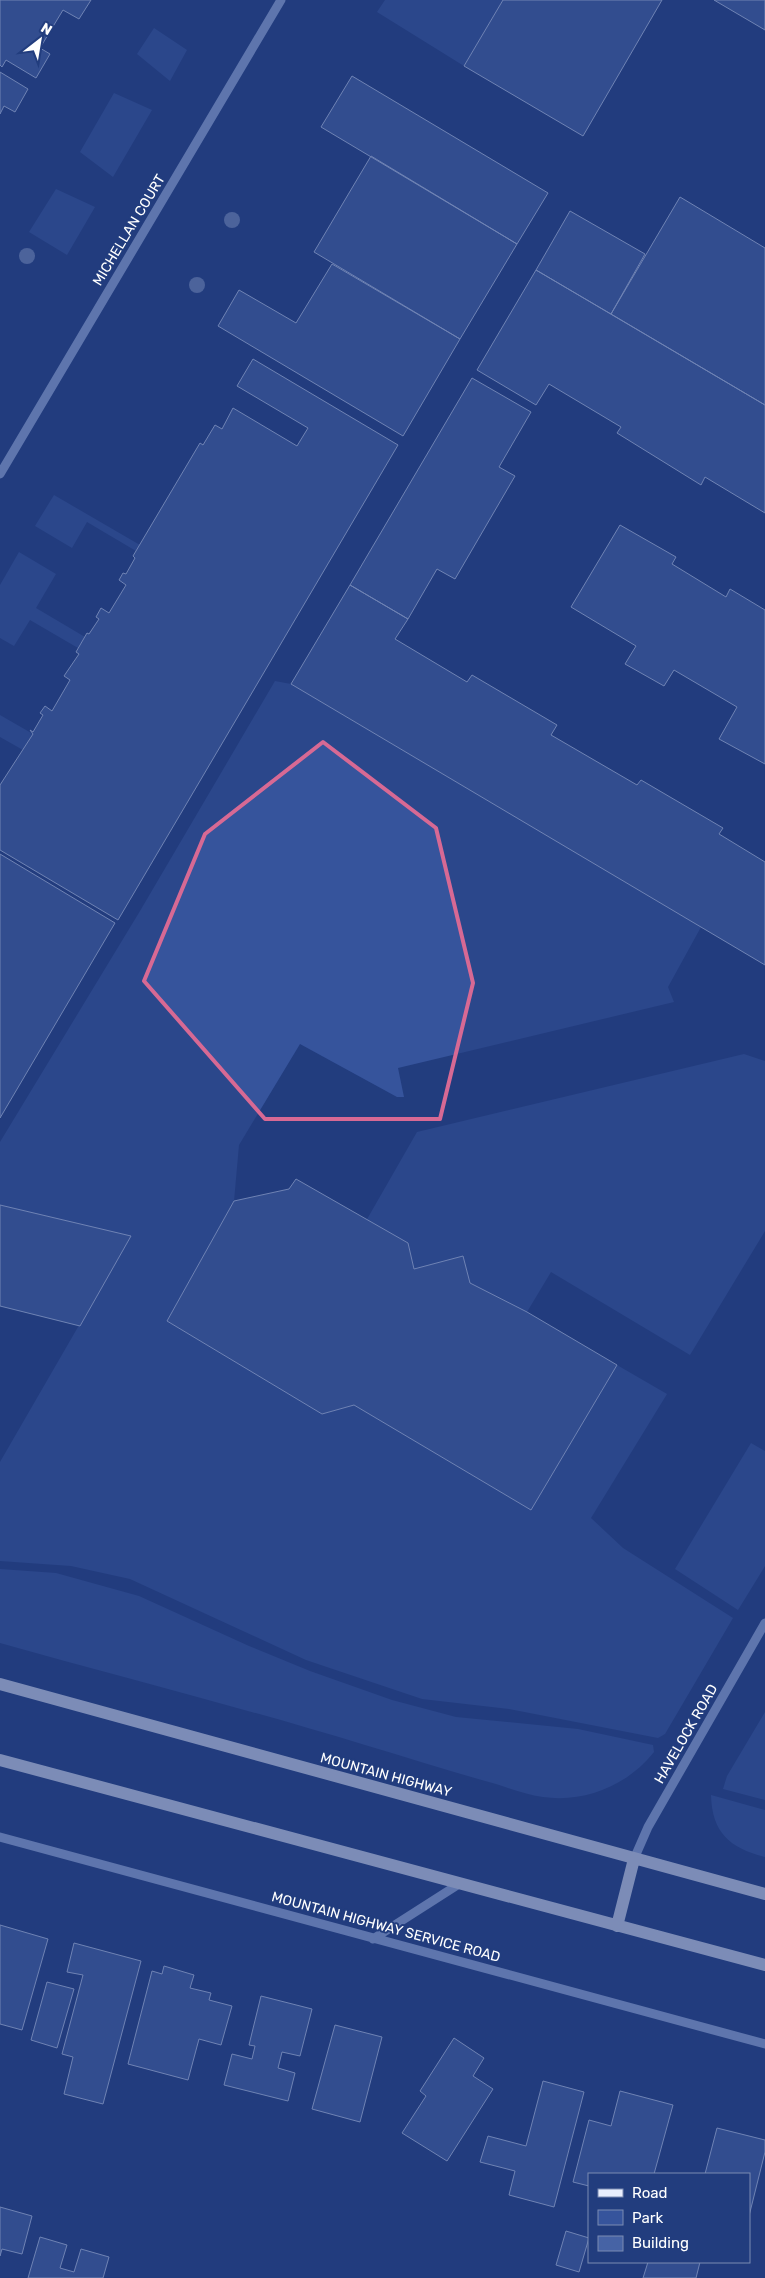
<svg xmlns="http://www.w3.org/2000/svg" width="765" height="2278" font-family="Rubik,sans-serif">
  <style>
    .green { fill: #36549c }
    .building { fill: #4663a5; stroke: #cbd8f5 }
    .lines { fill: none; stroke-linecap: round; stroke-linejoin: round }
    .minor { stroke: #a7bae6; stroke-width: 9 }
    .major { stroke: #e9eefd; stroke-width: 12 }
    .tree { fill: #7f92bf }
    .marked { fill: none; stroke: #d76994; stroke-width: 4; stroke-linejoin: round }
    .labels { text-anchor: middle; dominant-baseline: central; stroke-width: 4; stroke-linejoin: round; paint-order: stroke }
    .street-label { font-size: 14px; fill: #fff; stroke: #223d7e }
  </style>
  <rect width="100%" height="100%" fill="#223d7e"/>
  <!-- green -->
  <path class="green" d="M385,0H503L464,66L377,12Z
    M154,28L187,50L170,81L137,54Z
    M114,93L152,110L113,177L80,152Z
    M56,189L95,207L67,255L29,232Z
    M54,495L140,545L136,551L87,522L72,548L35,526Z
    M19,552L56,574L36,608L85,637L78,648L30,620L14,646L0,638V585Z
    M275,681L291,684L701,927L668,987L674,1002L398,1068L404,1097H397L300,1044L239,1145L234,1201L167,1321L322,1414L354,1405L531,1510L617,1365L667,1394L591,1518L623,1548L733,1618L665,1734L658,1738L509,1709L422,1699L306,1660L130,1579L71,1566L0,1561V1462L130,1237L0,1205V1142L140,911Z
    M0,715L33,734L23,750L0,737Z
    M744,1054L765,1061V1231L690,1355L551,1272L527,1312L470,1283L414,1269L408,1243L366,1221L417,1132Z
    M751,1443L765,1451V1566L738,1610L675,1569Z
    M0,1569L56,1573L139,1596L249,1646L310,1671L392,1700L456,1717L578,1729L653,1745L654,1752C628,1785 585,1803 543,1797C527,1795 511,1789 496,1784C452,1772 409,1758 365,1745C244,1708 121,1677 0,1643Z
    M765,1712V1800L723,1789L727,1776Z
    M711,1795L765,1810V1857C730,1848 712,1833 711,1795Z"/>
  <!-- building -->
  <path class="building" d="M0,0H91L79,19L63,10L40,48L50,54L36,78L6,60L2,67L0,65Z
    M503,0H662L583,136L464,66Z
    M714,0H765V30Z
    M0,72L28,89L15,112L4,106L0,114Z
    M352,76L548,193L517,244L321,127Z
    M371,156L517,244L460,339L314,252Z
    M680,197L765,248V405L611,314Z
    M570,211L645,254L611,314L536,270Z
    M332,264L460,339L403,436L218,326L239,290L296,323Z
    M536,270L765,405V513L705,477L701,485L617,433L621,427L549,384L536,405L477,370Z
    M253,359L398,445L118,920L0,850V785L33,734L30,730L33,732L43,715L40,713L45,706L52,711L70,680L64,676L79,654L76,652L87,633L89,634L99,619L96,617L101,608L109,613L126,585L119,580L123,573L126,574L135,558L133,556L200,443L203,445L215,425L222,429L233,408L297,446L308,428L237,386Z
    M472,378L531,412L499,467L515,476L455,579L437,569L408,619L350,585Z
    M620,525L676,557L672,564L726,597L730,589L765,610V764L719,739L737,707L674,670L664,686L625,664L636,646L571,607Z
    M350,585L408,619L395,639L467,682L472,675L557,725L551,735L637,785L641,780L723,828L719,834L765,862V965L291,684Z
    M0,854L115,923L0,1118Z
    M296,1179L408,1243L414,1269L463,1256L470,1283L527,1312L617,1365L531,1510L354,1405L322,1414L167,1321L234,1201L289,1189Z
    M0,1205L131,1236L80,1326L0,1306Z
    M0,1925L48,1939L22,2030L0,2024Z
    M74,1943L141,1961L103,2104L64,2094L73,2057L62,2054L83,1975L67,1972Z
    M164,1966L194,1975L190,1988L211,1993L209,2000L232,2006L221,2045L199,2039L188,2080L128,2064L152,1971L162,1974Z
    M47,1982L74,1989L57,2048L31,2040Z
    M261,1996L312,2009L300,2056L282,2052L278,2068L295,2073L288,2101L224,2085L232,2054L252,2059L255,2046L249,2045Z
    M335,2025L382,2037L360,2122L312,2109Z
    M454,2038L484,2058L473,2076L493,2089L447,2161L402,2133L426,2096L420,2091Z
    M543,2081L584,2092L554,2207L509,2195L515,2171L480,2162L488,2136L526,2146Z
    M620,2091L673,2105L654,2174H589V2186L573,2182L589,2120L611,2126Z
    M717,2128L765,2140V2152L749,2216V2174H705Z
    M0,2207L32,2216L22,2254L2,2249L0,2256Z
    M566,2231L589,2238L579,2272L556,2265Z
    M40,2237L67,2245L60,2268L74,2272L81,2249L109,2257L103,2278H28Z
    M648,2262H700L696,2278H643Z"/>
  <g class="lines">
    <!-- minor -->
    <path class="minor" d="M0,474L281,0
      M0,1837L765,2044
      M634,1859L648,1827L765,1623
      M373,1939L459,1884"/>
    <!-- major -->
    <path class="major" d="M0,1684L765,1894
      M0,1760L765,1965
      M617,1926L634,1859"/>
  </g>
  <!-- trees -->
  <g class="tree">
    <circle cx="232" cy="220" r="8"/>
    <circle cx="27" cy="256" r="8"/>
    <circle cx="197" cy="285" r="8"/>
  </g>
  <!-- marked area -->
  <path d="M0 0H765V2278H0ZM323,742L436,828L473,983L440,1119H265L144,981L205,834Z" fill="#223d7e" fill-opacity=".55" fill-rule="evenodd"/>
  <path class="marked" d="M323,742L436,828L473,983L440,1119H265L144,981L205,834Z"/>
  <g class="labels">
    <!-- street labels -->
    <g class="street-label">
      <text transform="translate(129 230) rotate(-59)">MICHELLAN COURT</text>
      <text transform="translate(686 1734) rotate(-60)">HAVELOCK ROAD</text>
      <text transform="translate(386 1775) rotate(15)">MOUNTAIN HIGHWAY</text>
      <text transform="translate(386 1927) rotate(15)">MOUNTAIN HIGHWAY SERVICE ROAD</text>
    </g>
  </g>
  <!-- legend -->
  <rect x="588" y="2173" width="162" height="90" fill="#223d7e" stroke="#7a8bb2"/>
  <rect x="598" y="2189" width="25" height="8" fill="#e9eefd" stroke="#7a8bb2"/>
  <text x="632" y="2198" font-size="15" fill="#ffffff">Road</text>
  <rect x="598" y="2210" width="25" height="15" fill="#36549c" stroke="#7a8bb2"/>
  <text x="632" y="2223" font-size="15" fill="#ffffff">Park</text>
  <rect x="598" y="2236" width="25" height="15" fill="#4663a5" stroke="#7a8bb2"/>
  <text x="632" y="2248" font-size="15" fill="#ffffff">Building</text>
  <!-- north arrow -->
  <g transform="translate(40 40) rotate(31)" stroke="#223d7e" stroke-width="4" paint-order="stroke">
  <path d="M0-4L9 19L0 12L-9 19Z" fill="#ffffff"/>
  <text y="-8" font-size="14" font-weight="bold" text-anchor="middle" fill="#ffffff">N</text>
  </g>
</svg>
